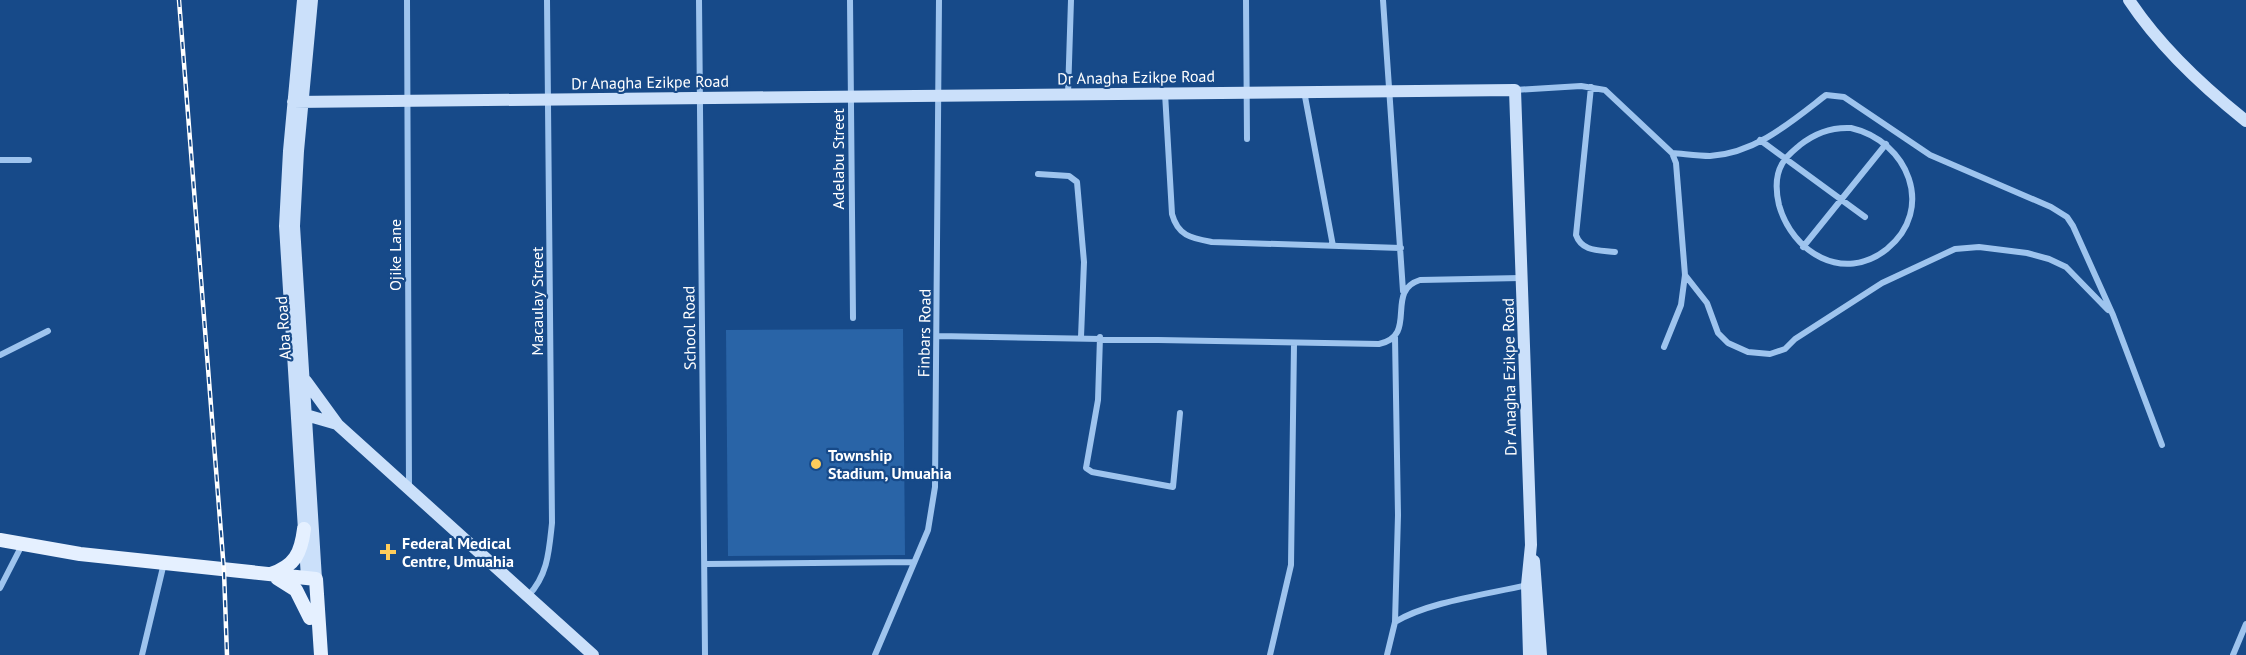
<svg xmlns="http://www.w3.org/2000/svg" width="2246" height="655" font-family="'PT Sans',sans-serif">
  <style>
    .green { fill: #2964a7 }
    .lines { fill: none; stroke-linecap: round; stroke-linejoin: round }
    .street { stroke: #9ec4ee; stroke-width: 6 }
    .secondary { stroke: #cbe0fa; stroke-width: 12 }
    .primary { stroke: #e5f0ff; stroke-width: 14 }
    .rail-casing { stroke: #fff; stroke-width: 4.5 }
    .rail { stroke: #174a89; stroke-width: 2; stroke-dasharray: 7; stroke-linecap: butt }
    .poi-dot { fill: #ffcd5b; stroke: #174a89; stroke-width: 2 }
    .labels { text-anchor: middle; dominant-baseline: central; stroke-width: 4.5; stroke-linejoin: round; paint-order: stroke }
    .street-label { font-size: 16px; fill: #fff; stroke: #174a89 }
    .poi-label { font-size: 16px; font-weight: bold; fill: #fff; stroke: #174a89; text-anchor: start }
  </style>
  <rect width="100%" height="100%" fill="#174a89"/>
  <!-- green -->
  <path class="green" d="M903,329L905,555L728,556L726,330Z"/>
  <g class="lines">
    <!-- street -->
    <path class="street" d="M407,0L409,488
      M699,0L705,655
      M850,0L853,318
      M1246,0L1247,139
      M1383,0L1403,291
      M1591,87L1576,235C1582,252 1599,250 1615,252
      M1515,90L1581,86L1605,90L1672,153L1676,163L1685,275L1681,305L1664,347
      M1304,91L1333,246
      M1165,93L1172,214C1178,236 1191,238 1212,242L1401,248
      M1068,94L1071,0
      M1851,128C1908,141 1936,209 1887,249C1843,284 1792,252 1779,205C1776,192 1775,176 1782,164C1786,156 1793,151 1800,145C1815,133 1832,127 1851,128Z
      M1760,140L1865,217
      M1672,153C1685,154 1698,156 1710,156C1756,153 1791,122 1826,95L1844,97L1930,155L2051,207L2067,217L2073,226L2113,315L2162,445
      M0,160H29
      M1038,174L1069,176L1077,182L1084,262L1081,337
      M1803,247L1886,144
      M1685,275L1707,303L1718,333L1728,343L1748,352L1770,354L1785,349L1795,339L1882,283L1955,249L1979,247L2027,253L2049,259L2066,267L2108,310
      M938,336L1379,344C1419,336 1384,291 1420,280L1521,278
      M1100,337L1098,400L1086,468L1092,472L1173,487L1180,413
      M0,355L48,331
      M706,564L914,562
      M0,588L22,545
      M528,596C548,575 549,551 552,523L547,0
      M1395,622L1398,515L1395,337
      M142,655L164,563
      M875,655L928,530L935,487L939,0
      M1270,655L1291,565L1294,344
      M1387,655L1395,622C1427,602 1489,594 1527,585
      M2233,655L2246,624"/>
    <!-- secondary -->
    <path class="secondary" d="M303,0L289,151L285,226L307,578
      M312,0L298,151L294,226L316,579
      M2129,0C2160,47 2202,86 2246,121
      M293,102L1515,90L1531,545L1527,585L1529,655
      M306,381L338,425L593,655
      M299,413L337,424
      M1534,561L1541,655"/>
    <!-- primary -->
    <path class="primary" d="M0,540L80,554L316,579L321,655
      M271,574C295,566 301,553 304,529
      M277,578L296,590L310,618"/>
    <defs>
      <path id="rail" d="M179,0L224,571L227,655"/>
    </defs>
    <!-- rail casing -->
    <use href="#rail" class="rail-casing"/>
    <!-- rail -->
    <use href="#rail" class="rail"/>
  </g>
  <!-- markers -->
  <g class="poi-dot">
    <circle cx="816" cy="464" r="6"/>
    <path d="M385 543h6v6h6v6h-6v6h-6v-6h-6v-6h6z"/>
  </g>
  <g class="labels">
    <!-- street labels -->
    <g class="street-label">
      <text transform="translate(1136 77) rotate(-1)">Dr Anagha Ezikpe Road</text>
      <text transform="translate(650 82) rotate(-1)">Dr Anagha Ezikpe Road</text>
      <text transform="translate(838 159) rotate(-90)">Adelabu Street</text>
      <text transform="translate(395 255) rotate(-90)">Ojike Lane</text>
      <text transform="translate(537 301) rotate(-90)">Macaulay Street</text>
      <text transform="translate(283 328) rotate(-94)">Aba Road</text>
      <text transform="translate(689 328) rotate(-91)">School Road</text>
      <text transform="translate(924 333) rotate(-89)">Finbars Road</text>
      <text transform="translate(1509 377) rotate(-91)">Dr Anagha Ezikpe Road</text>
    </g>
    <!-- poi labels -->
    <g class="poi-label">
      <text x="828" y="455">Township<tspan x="828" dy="18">Stadium, Umuahia</tspan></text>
      <text x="402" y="543">Federal Medical<tspan x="402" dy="18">Centre, Umuahia</tspan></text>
    </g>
  </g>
</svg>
